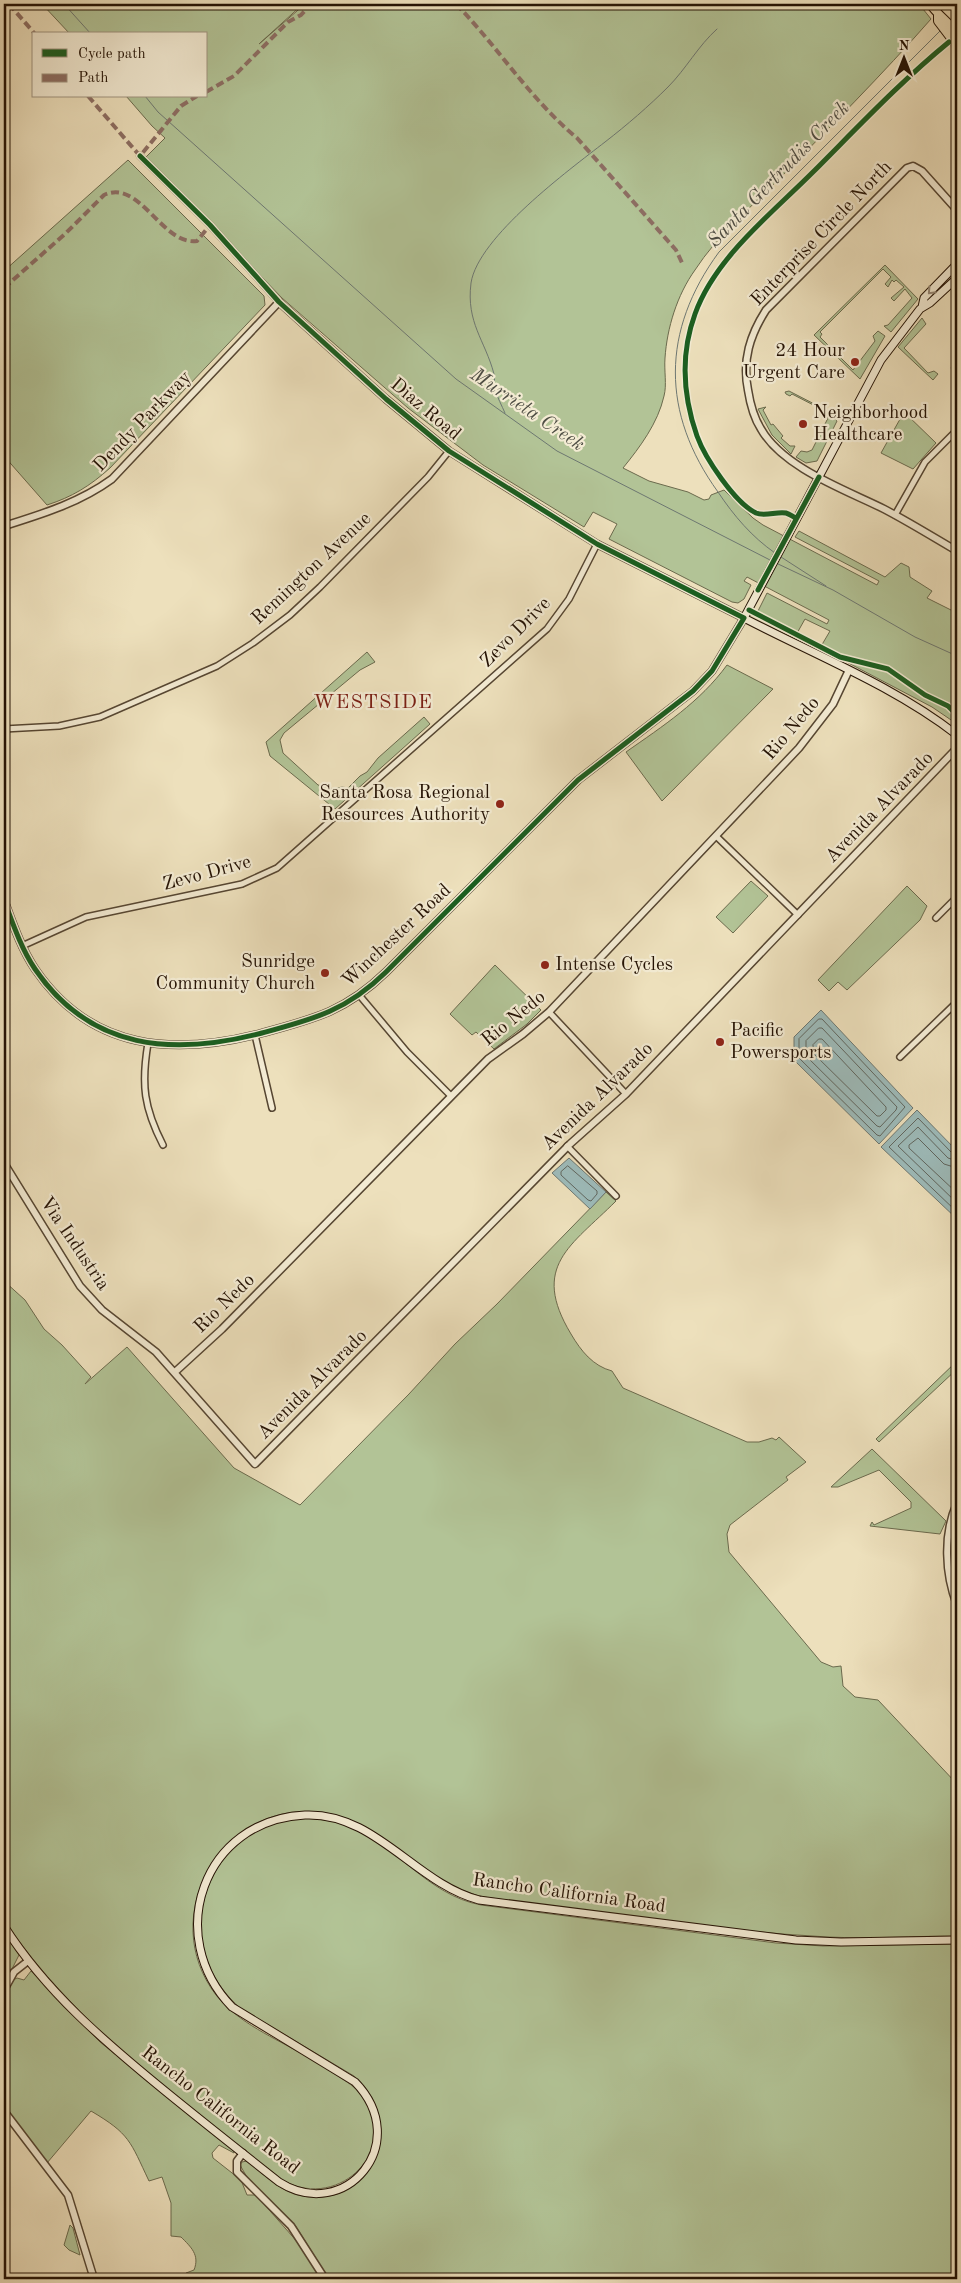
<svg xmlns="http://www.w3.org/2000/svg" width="961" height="2283" font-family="'Old Standard TT',serif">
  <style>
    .green { fill: #b2c396; stroke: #6b6a4d }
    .water { fill: #9dbbba; stroke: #6d7771 }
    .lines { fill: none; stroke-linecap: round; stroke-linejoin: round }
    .shore { stroke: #60665f; stroke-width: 1 }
    .stream { stroke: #6d7771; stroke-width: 1 }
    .minor-casing { stroke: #564632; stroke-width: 8 }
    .tertiary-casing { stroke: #564632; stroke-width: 9 }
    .secondary-casing { stroke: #241204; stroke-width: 9 }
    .primary-casing { stroke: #241204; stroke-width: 10 }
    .minor { stroke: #f3ebd3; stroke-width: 5 }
    .tertiary { stroke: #f3ebd3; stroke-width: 6 }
    .secondary { stroke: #f3ebd3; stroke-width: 7 }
    .primary { stroke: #ede0bc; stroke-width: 8 }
    .quiet { stroke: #8d6e63; stroke-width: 4; stroke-dasharray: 8 4; stroke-linecap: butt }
    .cycleway-casing { stroke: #f3ebd3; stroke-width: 8 }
    .cycleway { stroke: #1b5e20; stroke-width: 5 }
    .oneway { stroke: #968976 }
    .poi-dot { fill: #8f2418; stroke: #f3ebd3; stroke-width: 2 }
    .labels { text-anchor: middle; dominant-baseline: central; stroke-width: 4.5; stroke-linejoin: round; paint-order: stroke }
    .street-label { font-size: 19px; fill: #241204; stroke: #f3ebd3 }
    .poi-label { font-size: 19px; fill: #241204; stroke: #f3ebd3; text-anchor: end }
    .water-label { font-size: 20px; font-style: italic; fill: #4e4d44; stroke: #f3ebd3 }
    .neighbourhood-label { font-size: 20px; letter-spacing: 1px; fill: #7a1f14; stroke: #f3ebd3 }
  </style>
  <rect width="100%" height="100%" fill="#ede0bc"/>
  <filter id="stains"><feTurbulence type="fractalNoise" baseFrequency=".004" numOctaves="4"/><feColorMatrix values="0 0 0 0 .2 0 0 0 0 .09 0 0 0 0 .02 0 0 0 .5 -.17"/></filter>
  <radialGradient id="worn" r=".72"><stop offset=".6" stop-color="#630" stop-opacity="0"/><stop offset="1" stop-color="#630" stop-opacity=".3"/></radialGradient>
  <!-- green -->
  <path class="green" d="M42,4H303L259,44L305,4H919L931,19C882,75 829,128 777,181C749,209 717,236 695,270C677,295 667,328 665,358C664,371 667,385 664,396C658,423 640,447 623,468L649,481L688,492L704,500L709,499L711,495L724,490L753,518L763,525L877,585L879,581L795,537L799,531L885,577L901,563L909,567L910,577L932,591L927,598L957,613V724L932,707L820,648L830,631L805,619L796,635L762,618L758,611L767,593L827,624L829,620L747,577L744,581L751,585L744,599L738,603L732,602L609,539L617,524L593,512L584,527L483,465L408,408L282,298L202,215L144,159L165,138L152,126L126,96H206V34H70Z
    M128,160L264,296L265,305L110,468C90,486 72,497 47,505L4,456V271Z
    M885,265L918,299L891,332L884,326L888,325L912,298L905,289L894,301L891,298L904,287L896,280L894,282L892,280L888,287L885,284L891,277L883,269L820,332L822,334L820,337L853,370L875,341L873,336L878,331L885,336L860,379L814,335Z
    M922,318L926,324L904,348L928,373L934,371L938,374L933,380L898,347Z
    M789,391L826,410L837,421L817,461L806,463L796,457L801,451L807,452L812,450L828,418L824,414L825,411L792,394L790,396L786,394L785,392Z
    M766,407L763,410L771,425L773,424L783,436L781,438L790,446H795L791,454L772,435L758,409Z
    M904,412L936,443L913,469L881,453Z
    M367,652L375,662L360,670L284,733L280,740L283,753L318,785L334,789L342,787L348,788L360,776L367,772L378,758L424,717L430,724L335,809L270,756L266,742Z
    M727,665L773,689L662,801L626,752C663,726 700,702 727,665Z
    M751,881L768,896L733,933L716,917Z
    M907,886L927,906L920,920L847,990L838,982L829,991L818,980Z
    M495,965L541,1010L527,1024L494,1049L476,1032L472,1035L450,1014Z
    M606,1192L616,1201C571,1246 530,1266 571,1334C581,1351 593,1366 612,1371L623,1388L747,1442H759L772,1438L776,1440L779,1437L806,1462L786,1477L788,1480L730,1525L727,1534L729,1552L821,1662L833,1667L841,1666L843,1686L855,1697L878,1700L957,1784V1936C914,1936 871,1939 828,1937C713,1931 598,1912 484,1897C421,1884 384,1818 318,1812C221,1802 156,1917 216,1995C238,2023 275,2038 306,2056C319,2063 332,2072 344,2080C353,2086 361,2092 366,2101C399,2153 335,2214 279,2178C181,2099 75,2026 4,1920V1281L25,1300L44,1329L62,1345L91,1377L85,1384L127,1347L234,1468L300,1505L409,1394L455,1344L497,1304Z
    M957,1361V1369L879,1442L876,1439Z
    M872,1449L946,1521L940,1534L870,1526L872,1522L874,1525L911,1508V1502L879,1470L838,1487H831Z
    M308,1818C321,1820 333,1820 346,1825C396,1844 427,1895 481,1905L776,1943L823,1946L957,1944V2279H329L295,2225L248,2179L240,2165L242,2162L247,2161C261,2172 277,2188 294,2194C368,2216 411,2125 354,2076L240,2008C164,1941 206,1821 308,1818Z
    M4,1932L19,1955L4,1985Z
    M31,1971L100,2042L234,2150V2153L219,2145L212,2153L213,2158L241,2180L247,2195H256L300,2245L321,2279H180L186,2273L194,2270C200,2255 191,2247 181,2237L171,2236V2203L162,2177L149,2181C130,2141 130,2134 91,2111L47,2163L4,2108V1995L11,1981L17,1978L24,1980Z
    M70,2225L73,2228L80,2255L69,2250L64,2245Z"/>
  <!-- water -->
  <path class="water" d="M821,1010L913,1108L879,1144L794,1060V1037Z
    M917,1110L957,1151V1219L881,1147Z
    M569,1158L606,1192L590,1209L552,1173Z"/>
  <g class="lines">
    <!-- shore -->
    <path class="shore" d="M819,1019H822L905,1107L880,1136L877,1135L799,1058V1039Z
      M819,1028H822L897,1107L896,1110L880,1127L877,1126L806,1056V1041Z
      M819,1039H822L886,1107V1110L880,1116H877L813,1053V1045Z
      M957,1154L952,1153L918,1118L889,1147L957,1212
      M957,1161L948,1158L918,1127L898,1146L957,1203
      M568,1166L597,1191V1194L591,1201L588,1200L561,1175V1172Z
      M957,1168L944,1164L918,1138L909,1145V1148L957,1193"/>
    <!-- stream -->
    <path class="stream" d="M64,4L91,34
      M951,21L957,14
      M145,96L158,112L456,379L557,451L770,560
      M505,413C502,406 497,397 495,389C494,384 495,379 494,374C485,340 466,323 471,283C478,237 569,170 605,142C627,125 649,106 668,87C686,69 698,46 717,29
      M775,553C752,537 734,516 718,492C661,413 661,331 719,252L941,30
      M781,557L826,586
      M776,563L833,590L915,637L957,656"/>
    <defs>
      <path id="minor" d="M140,156L210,225L279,302
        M955,368L957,371
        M895,515L925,462L957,430
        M4,729L59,726L100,717L217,666L253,643L290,615L320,587L428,477L449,451
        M716,836L798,915
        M936,918L957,897
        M22,946L86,917L242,884L277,868L547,629L569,599L597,544
        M360,996L407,1052L451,1096
        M549,1012L626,1094
        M255,1035L272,1108
        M148,1043C141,1085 144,1108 163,1145
        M900,1057L957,1002
        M567,1146L616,1196"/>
      <path id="tertiary" d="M957,210L922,171L913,166L907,168L766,310C750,335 742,360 748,390C750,403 754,418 761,429C783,468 846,490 884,509C909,522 933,537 957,551
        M4,526C42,514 79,503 112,479L279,302L386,399L449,451L597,544L744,618L712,671L693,691L578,780L386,972C346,1011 314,1019 262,1033C174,1056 91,1051 35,969C21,948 13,924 4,900
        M4,1163L80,1286L102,1310L156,1352L255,1464L570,1144L626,1094L957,748
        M175,1372L222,1329L488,1059L523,1034L549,1012L799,748L833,704L849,670
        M957,1503C943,1534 945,1574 957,1605
        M4,1990L14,1972L28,1961
        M4,2111L68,2195L94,2279
        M243,2153L237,2161V2172L291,2226L325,2279"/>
      <path id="secondary" d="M957,278L930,303L920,309L881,360L744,618C815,655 894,686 957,735
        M922,307L924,298L957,264
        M4,1926C46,1992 105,2042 165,2091C203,2122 241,2152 279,2182C345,2224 414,2143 355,2082L232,2007C163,1936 203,1820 305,1815C375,1812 415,1883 479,1900L796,1940L841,1942L957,1940"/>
      <path id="primary" d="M930,4C938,15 948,22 957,33
        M938,14V21L957,46"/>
    </defs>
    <!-- minor casing -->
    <use href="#minor" class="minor-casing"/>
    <!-- tertiary casing -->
    <use href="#tertiary" class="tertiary-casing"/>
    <!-- secondary casing -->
    <use href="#secondary" class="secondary-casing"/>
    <!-- primary casing -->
    <use href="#primary" class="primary-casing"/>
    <!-- minor -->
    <use href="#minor" class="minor"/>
    <!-- tertiary -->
    <use href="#tertiary" class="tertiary"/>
    <!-- secondary -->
    <use href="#secondary" class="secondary"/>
    <!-- primary -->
    <use href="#primary" class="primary"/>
    <!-- quiet -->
    <path class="quiet" d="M9,4L35,34
      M456,4C498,47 530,99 577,138L676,250L683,265
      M206,92L234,76L288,22L301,15L311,4
      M88,96L140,156L181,106L197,96
      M4,288L66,233L104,195C140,178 162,246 197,241L210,225"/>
    <defs>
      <path id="cycleway" d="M796,518C793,517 790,514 786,513C777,511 765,517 756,513C735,503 705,458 697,436C683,396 680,355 695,314C715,258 771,214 812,173C857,128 900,82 949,42
        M758,590L819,477
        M749,610L840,657L888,669L925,695L948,706L957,715
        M4,900C13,924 21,948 35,969C91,1051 174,1056 262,1033C314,1019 346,1011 386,972L578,780L693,691L712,671L744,618L597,544L449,451L386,399L279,302L210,225L140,156"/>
    </defs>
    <!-- cycleway casing -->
    <use href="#cycleway" class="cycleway-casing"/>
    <!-- cycleway -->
    <use href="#cycleway" class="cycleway"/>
  </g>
  <!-- one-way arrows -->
  <defs><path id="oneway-chevron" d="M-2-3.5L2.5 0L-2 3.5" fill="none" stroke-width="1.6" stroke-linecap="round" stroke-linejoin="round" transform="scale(1.25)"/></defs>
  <use class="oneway" href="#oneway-chevron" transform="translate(931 291) rotate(133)"/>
  <!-- markers -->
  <g class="poi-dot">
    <circle cx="855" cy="362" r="5"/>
    <circle cx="803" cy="424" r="5"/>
    <circle cx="500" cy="804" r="5"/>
    <circle cx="545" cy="965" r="5"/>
    <circle cx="325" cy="973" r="5"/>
    <circle cx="720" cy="1042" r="5"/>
  </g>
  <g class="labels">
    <!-- street labels -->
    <g class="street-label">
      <text transform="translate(822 234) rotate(-46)">Enterprise Circle North</text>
      <text transform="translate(425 410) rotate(40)">Diaz Road</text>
      <text transform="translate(143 422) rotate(-46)">Dendy Parkway</text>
      <text transform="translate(312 569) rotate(-43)">Remington Avenue</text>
      <text transform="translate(516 633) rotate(-45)">Zevo Drive</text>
      <text transform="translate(792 729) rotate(-50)">Rio Nedo</text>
      <text transform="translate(880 808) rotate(-46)">Avenida Alvarado</text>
      <text transform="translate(207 874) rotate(-15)">Zevo Drive</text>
      <text transform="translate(397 936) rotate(-43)">Winchester Road</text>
      <text transform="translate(514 1019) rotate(-39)">Rio Nedo</text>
      <text transform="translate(598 1097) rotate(-44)">Avenida Alvarado</text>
      <text transform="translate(74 1244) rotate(56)">Via Industria</text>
      <text transform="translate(225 1304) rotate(-44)">Rio Nedo</text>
      <text transform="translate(313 1385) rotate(-45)">Avenida Alvarado</text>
      <text transform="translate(569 1894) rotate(8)">Rancho California Road</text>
      <text transform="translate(220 2111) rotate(38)">Rancho California Road</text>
    </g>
    <!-- poi labels -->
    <g class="poi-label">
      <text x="845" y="351">24 Hour<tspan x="845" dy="22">Urgent Care</tspan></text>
      <text x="813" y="413" text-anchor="start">Neighborhood<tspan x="813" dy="22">Healthcare</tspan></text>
      <text x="490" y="793">Santa Rosa Regional<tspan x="490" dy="22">Resources Authority</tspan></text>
      <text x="315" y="962">Sunridge<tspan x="315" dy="22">Community Church</tspan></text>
      <text x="555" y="965" text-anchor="start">Intense Cycles</text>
      <text x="730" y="1031" text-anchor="start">Pacific<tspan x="730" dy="22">Powersports</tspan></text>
    </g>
    <!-- water labels -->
    <g class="water-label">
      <text transform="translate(779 175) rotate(-46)">Santa Gertrudis Creek</text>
      <text transform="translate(527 410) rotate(34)">Murrieta Creek</text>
    </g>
    <!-- neighbourhood labels -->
    <g class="neighbourhood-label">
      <text x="373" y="703">WESTSIDE</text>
    </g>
  </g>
  <!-- margin -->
  <rect width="961" height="2283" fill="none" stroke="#ede0bc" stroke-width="20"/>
  <rect x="5" y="5" width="951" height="2273" fill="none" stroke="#241204" stroke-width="2.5"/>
  <rect x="10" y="10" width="941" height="2263" fill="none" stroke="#241204"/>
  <!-- legend -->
  <rect x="32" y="32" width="175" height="65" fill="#f3ebd3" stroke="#a09480"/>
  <rect x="42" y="49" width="25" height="8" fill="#1b5e20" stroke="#a09480"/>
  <text x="78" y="58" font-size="15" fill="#241204">Cycle path</text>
  <rect x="42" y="74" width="25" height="8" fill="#8d6e63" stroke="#a09480"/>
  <text x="78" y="82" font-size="15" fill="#241204">Path</text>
  <!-- north arrow -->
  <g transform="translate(904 58)" stroke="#f3ebd3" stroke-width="4" paint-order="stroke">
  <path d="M0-4L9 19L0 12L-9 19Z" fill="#241204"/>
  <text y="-8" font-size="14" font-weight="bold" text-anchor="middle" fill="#241204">N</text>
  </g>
  <rect width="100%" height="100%" filter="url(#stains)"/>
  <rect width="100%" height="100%" fill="url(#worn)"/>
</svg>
